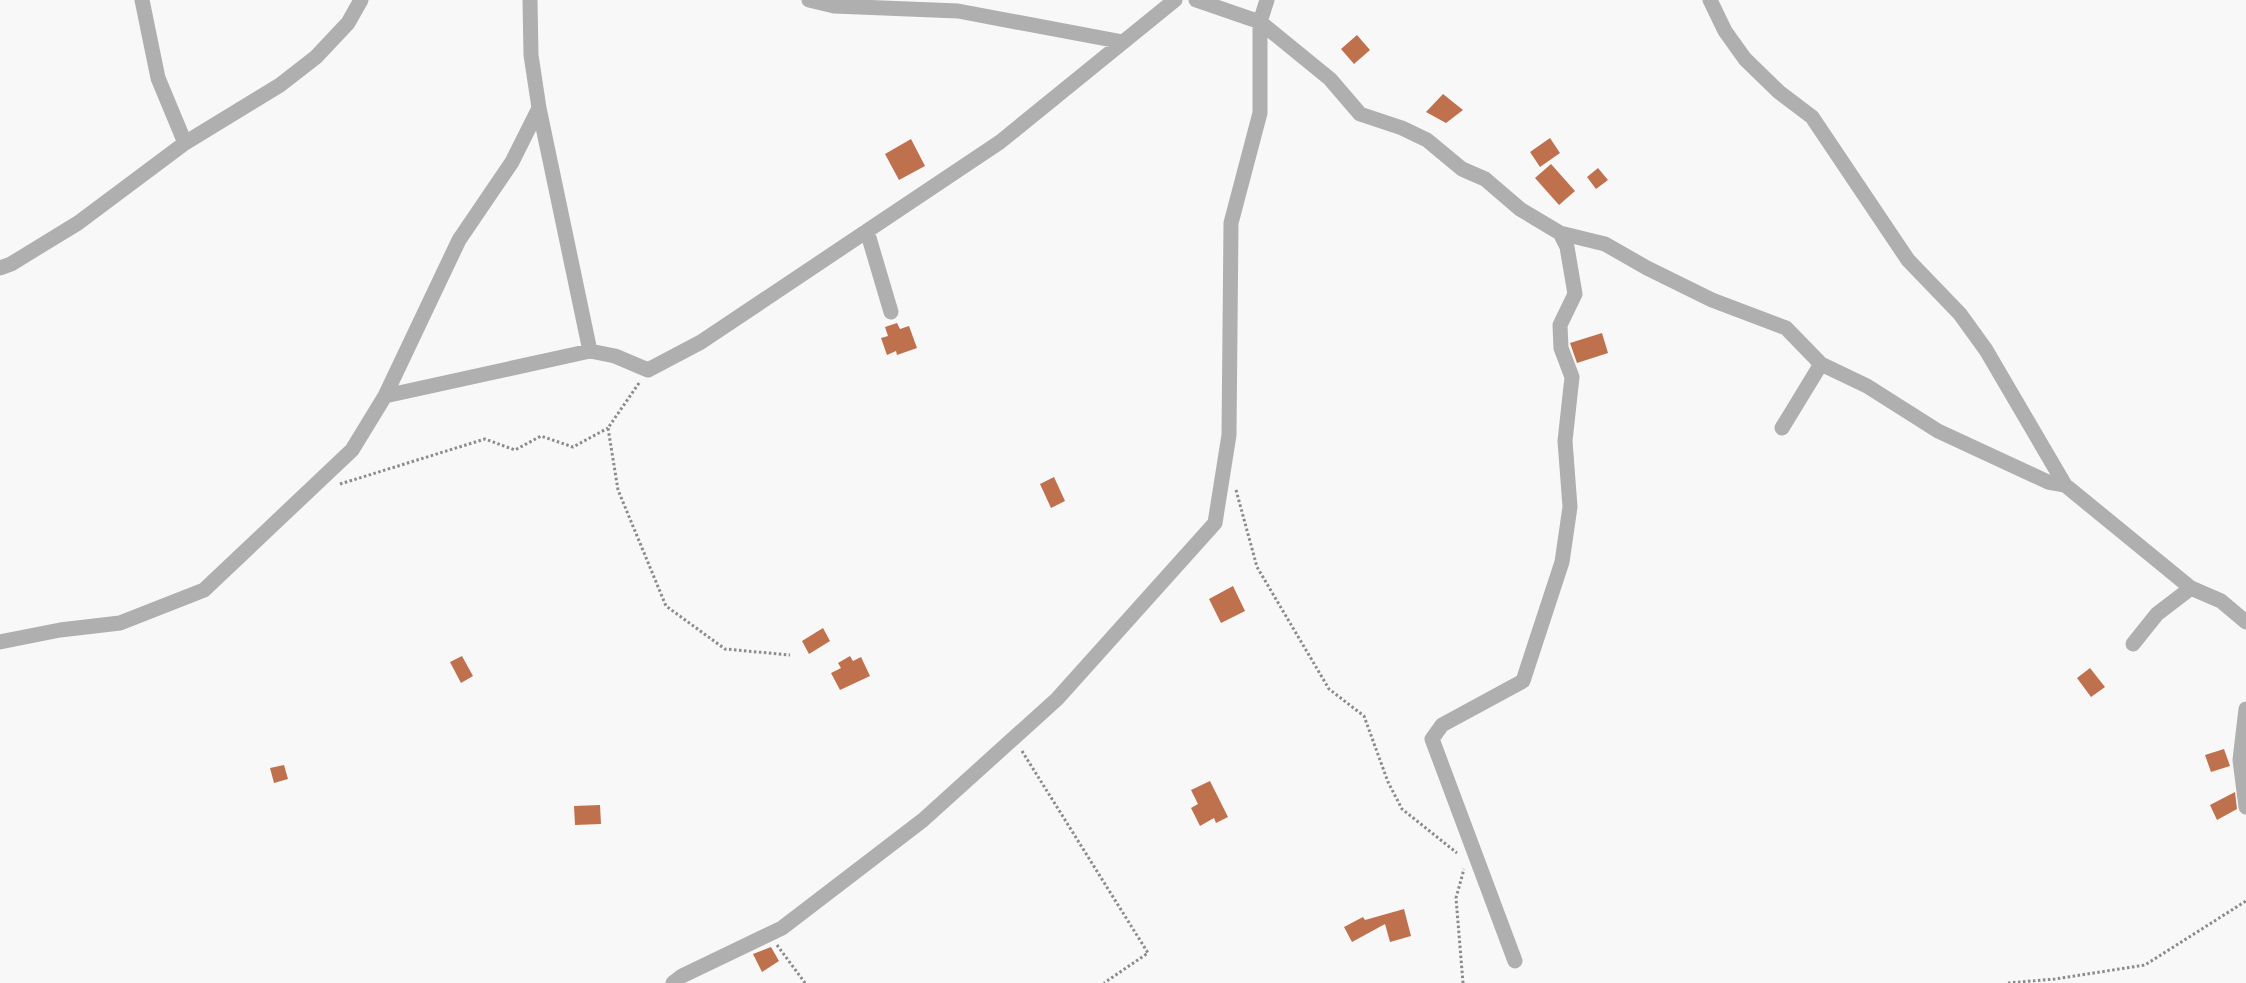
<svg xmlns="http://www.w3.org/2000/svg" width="2246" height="983" font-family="'Archivo Narrow',sans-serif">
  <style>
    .building { fill: #bf714d }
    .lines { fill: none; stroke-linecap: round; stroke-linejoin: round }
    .path { stroke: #8b8b8b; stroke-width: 3; stroke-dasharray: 2.5 2.5; stroke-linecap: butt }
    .minor { stroke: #b0afaf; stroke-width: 15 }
  </style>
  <rect width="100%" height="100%" fill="#f8f8f9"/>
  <!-- building -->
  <path class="building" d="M1357,35L1370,50L1354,64L1341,49Z
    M1443,94L1463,110L1446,123L1426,112Z
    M1550,138L1560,153L1540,167L1530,152Z
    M911,139L925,166L899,180L885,154Z
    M1551,164L1575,191L1559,205L1535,178Z
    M1598,168L1608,180L1596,189L1587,177Z
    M897,323L900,329L909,326L917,348L897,355L896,351L887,355L881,338L888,336L885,327Z
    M1602,333L1608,353L1577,363L1570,343Z
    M1054,477L1065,501L1051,508L1040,484Z
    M1233,586L1245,611L1221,623L1209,599Z
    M823,628L830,641L809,654L802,641Z
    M462,656L473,676L461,683L450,662Z
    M850,656L853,661L861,657L870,676L840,690L831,673L841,668L838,663Z
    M2090,668L2105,687L2091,697L2077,678Z
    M2224,749L2230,766L2211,772L2205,755Z
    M284,765L288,779L274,783L270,768Z
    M1210,781L1228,817L1216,823L1214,818L1200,826L1191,808L1198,804L1191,790Z
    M2235,792L2237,809L2217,820L2210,805Z
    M600,805L601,824L575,825L574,806Z
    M1404,909L1411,936L1390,942L1385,924L1352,942L1344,927L1363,917L1365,920Z
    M771,947L779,961L762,972L753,954Z"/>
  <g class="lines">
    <!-- path -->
    <path class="path" d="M639,383L608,428L618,490L666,606L725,649L790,655
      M340,484L485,439L515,450L541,436L573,447L608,428
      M1236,490L1257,567L1329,689L1364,716L1388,782L1402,809L1457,853
      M1022,751L1148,953L1104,983
      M777,945L805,983
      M1463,983L1456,898L1464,869
      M2008,983L2055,979L2145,965L2246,901"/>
    <!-- minor -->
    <path class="minor" d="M142,0L158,78L185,143
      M809,0L834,6L958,11L1123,42
      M1196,0L1260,22L1267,0
      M1710,0L1725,31L1745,59L1779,92L1812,117L1908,260L1960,314L1986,350L2065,485
      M1260,22L1330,79L1360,114L1402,128L1427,140L1462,169L1485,179L1520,209L1560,233L1567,247L1575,294L1560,325L1561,348L1572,377L1565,441L1570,507L1562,562L1523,681L1442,725L1432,739L1515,961
      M539,108L590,351
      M867,231L891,312
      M1560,233L1605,244L1647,268L1712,300L1786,328L1821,364L1782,428
      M0,268L11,264L78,223L185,143L280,85L316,57L348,23L361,0
      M1821,364L1867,386L1938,431L2048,482L2065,485L2191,588L2157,614L2133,644
      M385,396L459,240L512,162L539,108L531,55L530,0
      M2191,588L2221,601L2246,622
      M0,642L60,630L120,623L204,590L352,450L385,396L590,351L615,356L648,370L701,342L1000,142L1175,0
      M2246,709L2240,760L2246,807
      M673,983L682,976L782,928L923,820L1057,699L1215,523L1229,435L1231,223L1260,113V22"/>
  </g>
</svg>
